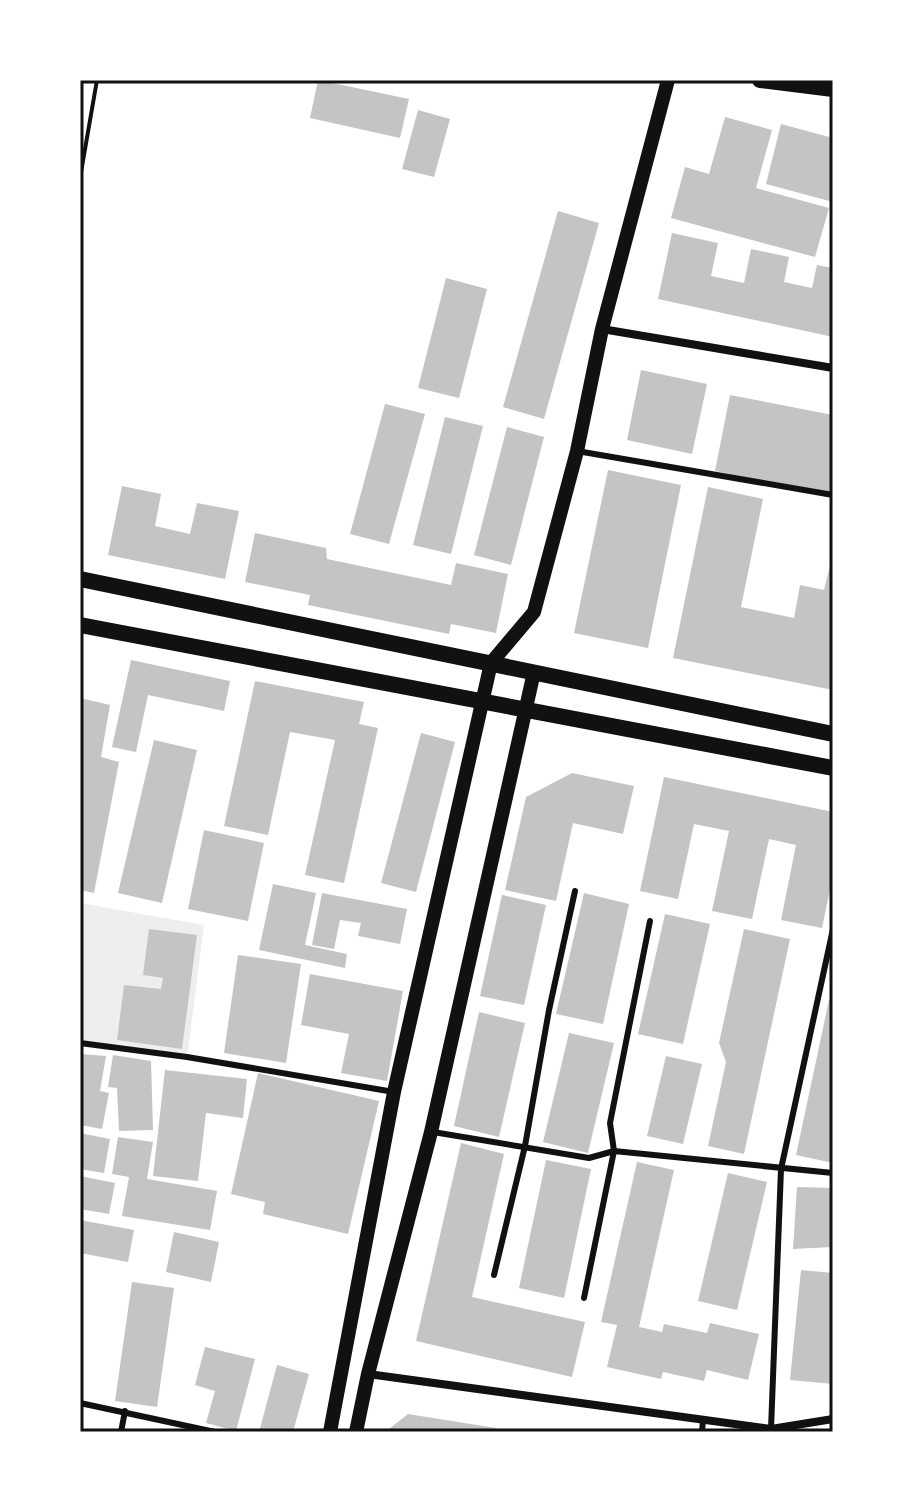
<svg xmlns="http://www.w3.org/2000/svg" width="913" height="1512" font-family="'IBM Plex Serif',serif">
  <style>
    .green { fill: #eee }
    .building { fill: #c4c4c4 }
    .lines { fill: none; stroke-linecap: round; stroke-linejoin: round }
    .path { stroke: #111; stroke-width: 4 }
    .service { stroke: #111; stroke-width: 6 }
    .minor { stroke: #111; stroke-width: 8 }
    .tertiary { stroke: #111; stroke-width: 14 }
    .secondary { stroke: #111; stroke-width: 16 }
    .neatline { fill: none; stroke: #111; stroke-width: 3 }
  </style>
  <rect width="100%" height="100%" fill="#fff"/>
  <!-- green -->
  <path class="green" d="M80,903L204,925L187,1057L80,1043Z"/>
  <!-- building -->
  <path class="building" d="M318,80L409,99L400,138L310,118Z
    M418,110L450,119L434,177L402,169Z
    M725,117L772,130L756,188L829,208L815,257L671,218L685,167L709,174Z
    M781,124L833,138V202L766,184Z
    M558,211L599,223L544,419L503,407Z
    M672,233L718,243L711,276L744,283L751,249L789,257L784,282L812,288L817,265L833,268V337L658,299Z
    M446,278L487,289L459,398L418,388Z
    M641,370L707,384L692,454L627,440Z
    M730,395L833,415V495L715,471Z
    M385,404L425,414L389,544L350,534Z
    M445,417L483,426L451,554L413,545Z
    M507,427L544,437L511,565L474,555Z
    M608,470L681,485L648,648L574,633Z
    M122,486L161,494L155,526L190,534L197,503L239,511L225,579L108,555Z
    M708,487L763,499L741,607L794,618L800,585L824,590L833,554V690L673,658Z
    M255,533L326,548L327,559L451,585L456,563L508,574L496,633L451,624L449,634L308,605L310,595L245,582Z
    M131,660L230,681L224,711L148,695L136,752L112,747Z
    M255,681L364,702L359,724L378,728L344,883L305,875L335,740L290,732L268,835L224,826Z
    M80,698L110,705L101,757L119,762L94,893L80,890Z
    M421,733L455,742L416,892L381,883Z
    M154,740L197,750L162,903L118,893Z
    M572,773L634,786L623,834L573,823L556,901L505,890L526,797Z
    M664,777L833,812V875L822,928L781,920L796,845L769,839L752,919L712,911L729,831L694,824L678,899L640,891Z
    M204,830L264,843L248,921L188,909Z
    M273,884L316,893L305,945L347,954L345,968L259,950Z
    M322,893L407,909L400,944L358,936L361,923L340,920L334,949L312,945Z
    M584,893L629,904L603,1024L556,1014Z
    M502,895L546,905L524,1005L480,996Z
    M665,914L710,924L683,1044L638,1034Z
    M149,929L197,935L182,1049L117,1040L124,985L161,989L163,978L143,975Z
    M744,929L790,939L744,1154L708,1146L726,1062L719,1043Z
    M238,955L301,964L286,1063L224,1053Z
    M310,974L403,991L387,1081L341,1073L349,1034L301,1025Z
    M829,1000L833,1001V1163L796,1155Z
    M479,1012L525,1023L499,1137L454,1126Z
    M569,1033L614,1043L588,1153L543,1142Z
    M80,1054L106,1056L100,1091L109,1093L102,1129L80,1125Z
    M113,1055L151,1061L153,1130L119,1131L117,1088L108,1087Z
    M666,1056L702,1064L683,1144L647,1136Z
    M165,1070L247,1079L243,1118L206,1113L198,1181L153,1176Z
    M258,1073L379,1101L348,1234L263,1214L265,1202L231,1194Z
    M80,1133L110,1139L104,1173L80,1169Z
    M118,1137L153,1142L147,1179L217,1191L210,1230L122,1216L129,1177L112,1174Z
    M461,1143L504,1154L472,1297L585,1322L572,1377L416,1341Z
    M546,1160L591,1169L564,1298L519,1288Z
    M637,1162L674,1170L639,1327L662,1332L664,1324L707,1333L710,1323L759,1334L748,1380L707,1370L704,1381L663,1372L661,1379L607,1367L617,1325L601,1322Z
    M728,1173L767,1182L737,1310L698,1301Z
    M80,1176L115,1183L109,1214L80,1209Z
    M797,1187L833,1188V1247L793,1249Z
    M80,1220L134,1230L128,1262L80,1253Z
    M174,1232L219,1242L211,1282L166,1272Z
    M801,1270L833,1273V1384L790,1380Z
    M132,1282L174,1288L157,1407L115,1401Z
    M205,1347L255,1359L236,1431L206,1423L215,1391L195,1385Z
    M277,1365L309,1374L293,1432H259Z
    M408,1414L496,1428L495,1432H385Z"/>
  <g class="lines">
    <!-- path -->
    <path class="path" d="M80,178L97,80"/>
    <!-- service -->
    <path class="service" d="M577,451L833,495
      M80,1043L187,1057L394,1092
      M433,1132L589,1158L614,1151L833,1173
      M494,1275L525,1146L549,1010L575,891
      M584,1298L614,1151L610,1123L650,921
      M80,1403L215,1432
      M771,1429L781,1169L833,929
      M121,1432L125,1411
      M702,1432L703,1420"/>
    <!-- minor -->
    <path class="minor" d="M602,329L833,368
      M368,1374L771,1429L833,1419"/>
    <!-- tertiary -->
    <path class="tertiary" d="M330,1432L394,1092L491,663L534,612L577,451L602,329L668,80
      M356,1432L368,1374L431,1132L534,672"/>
    <!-- secondary -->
    <path class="secondary" d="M760,80L833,89
      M80,579L833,734
      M80,625L833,768"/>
  </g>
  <!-- border -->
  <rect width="913" height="1512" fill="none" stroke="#ffffff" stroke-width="164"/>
  <rect x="82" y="82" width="749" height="1348" class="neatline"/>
</svg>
